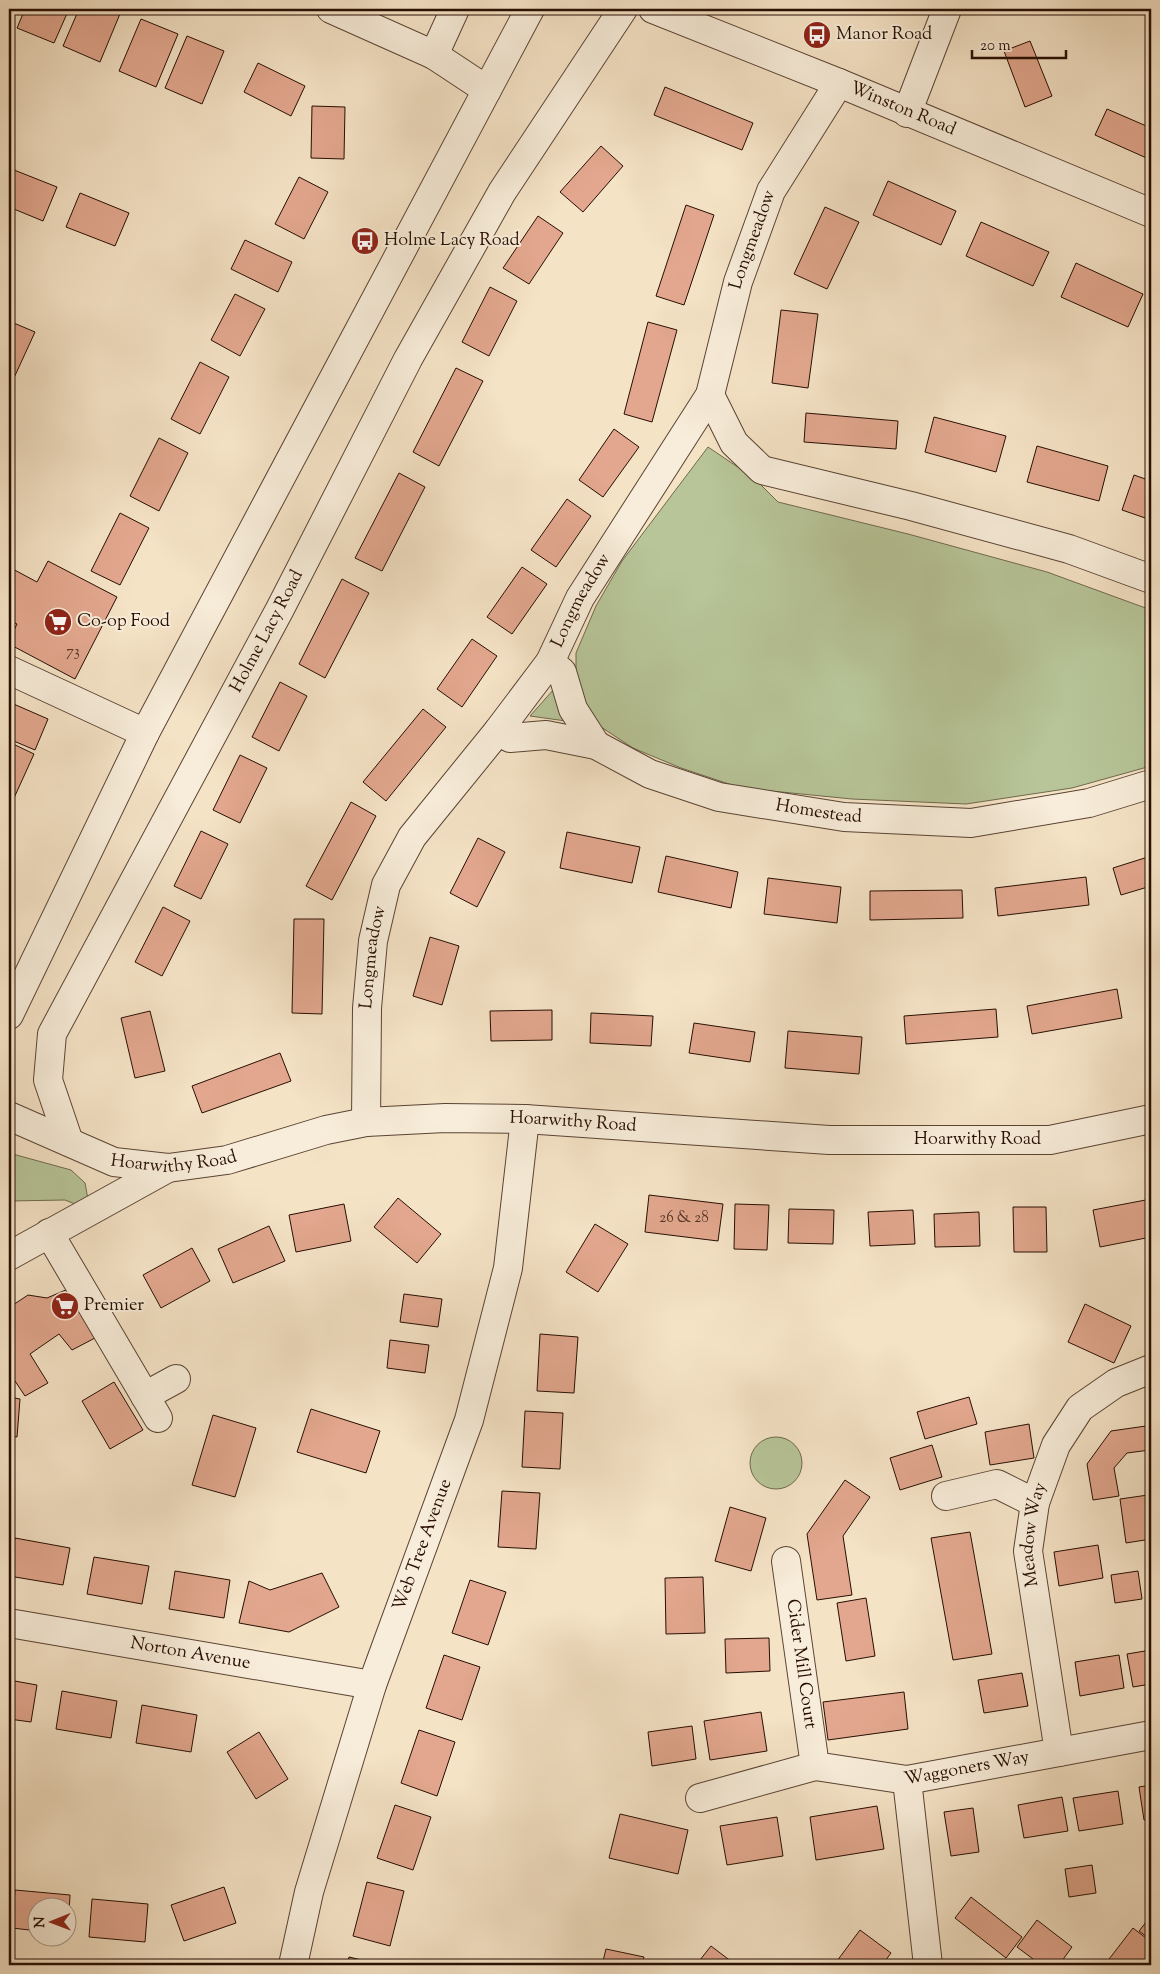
<svg xmlns="http://www.w3.org/2000/svg" width="1160" height="1974" font-family="'Sorts Mill Goudy',serif">
  <style>
    .green { fill: #b7c598; stroke: #6f6a4d }
    .building { fill: #e2a78e; stroke: #270e02 }
    .lines { fill: none; stroke-linecap: round; stroke-linejoin: round }
    .minor-casing { stroke: #5a4333; stroke-width: 30 }
    .minor { stroke: #f8edda; stroke-width: 28 }
    .labels { text-anchor: middle; dominant-baseline: central; stroke-width: 4; stroke-linejoin: round; paint-order: stroke }
    .number-label { font-size: 15px; fill: #563425 }
    .poi-label { font-size: 18px; fill: #270e02; stroke: #f8edda; text-anchor: start }
    .street-label { font-size: 18px; fill: #270e02; stroke: #f8edda }
  </style>
  <rect width="100%" height="100%" fill="#f5e3c6"/>
  <filter id="stains"><feTurbulence type="fractalNoise" baseFrequency=".004" numOctaves="4"/><feColorMatrix values="0 0 0 0 .2 0 0 0 0 .09 0 0 0 0 .02 0 0 0 .5 -.17"/></filter>
  <radialGradient id="worn" r=".72"><stop offset=".6" stop-color="#630" stop-opacity="0"/><stop offset="1" stop-color="#630" stop-opacity=".3"/></radialGradient>
  <!-- green -->
  <path class="green" d="M708,447L754,478L778,502L908,534L1047,572L1151,610V766L1072,788L966,804L852,799L741,788L681,768L633,748L601,727L587,709L576,683V653L596,606L622,561Z
    M554,689L566,721L530,716Z
    M9,1153L71,1170L85,1183L90,1210L65,1200L9,1201Z
    M750 1463a26 26 0 1 1 52 0a26 26 0 1 1-52 0Z"/>
  <!-- building -->
  <path class="building" d="M25,9H69L54,43L17,28Z
    M79,9H122L100,62L63,46Z
    M141,19L178,34L156,87L119,71Z
    M187,36L224,51L202,104L165,88Z
    M1030,41L1052,96L1025,107L1004,51Z
    M258,63L305,86L291,116L244,92Z
    M665,87L753,123L742,150L654,115Z
    M312,106L345,107L344,159L311,158Z
    M1107,109L1151,128V160L1095,135Z
    M601,146L623,166L583,212L560,192Z
    M9,168L57,187L43,221L9,207Z
    M299,177L328,192L304,239L275,224Z
    M888,181L956,211L941,245L873,215Z
    M80,193L129,213L115,246L66,227Z
    M686,205L714,215L684,305L656,296Z
    M825,207L859,222L827,289L794,274Z
    M538,216L563,233L529,284L503,268Z
    M981,222L1049,252L1033,286L966,256Z
    M245,240L292,262L278,292L231,269Z
    M1076,263L1143,294L1128,327L1061,297Z
    M490,287L517,301L489,356L462,342Z
    M235,294L265,309L240,356L211,340Z
    M781,310L818,314L808,388L772,383Z
    M9,321L35,332L13,380L9,378Z
    M648,322L677,330L652,422L624,414Z
    M200,362L229,377L200,434L171,419Z
    M456,368L483,381L439,466L413,452Z
    M806,413L898,421L896,449L804,442Z
    M934,417L1006,436L996,472L925,452Z
    M614,429L639,447L603,497L579,480Z
    M159,438L188,453L159,511L130,496Z
    M1037,446L1108,466L1099,501L1027,482Z
    M399,473L425,487L382,571L355,558Z
    M1134,475L1151,481V520L1122,510Z
    M567,499L591,516L556,567L531,550Z
    M120,513L149,528L120,585L91,571Z
    M48,561L117,597L75,679L9,644V640L17,624L9,620V567L37,582Z
    M522,567L547,584L512,634L487,617Z
    M342,579L369,593L325,678L299,664Z
    M472,639L497,656L462,707L437,689Z
    M280,682L307,696L279,751L252,737Z
    M9,702L48,719L35,750L9,739Z
    M423,709L446,727L386,801L363,782Z
    M9,742L34,754L9,809Z
    M240,755L267,768L240,823L213,810Z
    M351,802L376,816L332,900L306,886Z
    M201,831L228,844L201,899L174,886Z
    M567,832L640,847L632,883L560,868Z
    M478,838L505,852L477,907L450,893Z
    M666,856L738,872L731,908L658,892Z
    M1151,856V886L1121,895L1113,868Z
    M1086,877L1089,905L998,916L995,888Z
    M768,878L841,887L837,923L764,914Z
    M962,890L963,918L870,920V891Z
    M163,907L190,921L162,976L135,962Z
    M294,919H324L322,1014L292,1013Z
    M430,937L459,946L442,1005L413,996Z
    M1117,989L1122,1018L1032,1034L1027,1006Z
    M996,1009L998,1037L906,1044L904,1016Z
    M552,1010V1040L491,1041L490,1011Z
    M150,1011L165,1071L135,1078L121,1018Z
    M591,1013L653,1016L651,1046L590,1043Z
    M694,1023L755,1032L750,1062L689,1053Z
    M788,1031L862,1037L859,1074L785,1068Z
    M280,1053L291,1081L202,1113L192,1086Z
    M649,1195L723,1204L718,1241L645,1232Z
    M398,1198L441,1234L417,1263L374,1227Z
    M1151,1199V1237L1100,1247L1093,1210Z
    M344,1204L351,1241L296,1252L289,1215Z
    M735,1204L769,1205L767,1250L734,1249Z
    M1013,1207H1046L1047,1252H1014Z
    M789,1209L834,1210L833,1244L788,1243Z
    M913,1210L915,1244L870,1246L868,1212Z
    M979,1212L980,1246L935,1247L934,1214Z
    M595,1224L628,1244L598,1292L566,1272Z
    M269,1226L285,1261L233,1283L218,1249Z
    M192,1248L210,1281L161,1308L143,1275Z
    M68,1289L95,1338L72,1350L59,1334L30,1354L48,1383L25,1396L15,1381L9,1384L10,1307L28,1295L47,1298Z
    M404,1294L442,1299L438,1327L400,1322Z
    M1085,1304L1131,1326L1114,1363L1068,1342Z
    M540,1334L578,1337L574,1393L537,1391Z
    M390,1340L429,1345L425,1373L387,1368Z
    M114,1382L143,1430L110,1449L82,1401Z
    M9,1397L20,1399L17,1437L9,1436Z
    M969,1397L977,1424L925,1439L917,1412Z
    M311,1409L380,1431L366,1473L297,1452Z
    M525,1411L563,1413L560,1469L522,1467Z
    M213,1415L256,1428L235,1497L192,1485Z
    M1029,1424L1034,1458L990,1465L985,1432Z
    M1146,1426L1150,1450L1127,1453L1114,1468L1119,1496L1093,1500L1087,1464L1111,1431Z
    M932,1445L942,1477L900,1490L890,1458Z
    M9,1466L14,1467L9,1492Z
    M845,1480L870,1497L843,1536L852,1595L817,1600L807,1534Z
    M502,1491L540,1493L536,1549L498,1547Z
    M1148,1495L1151,1513V1539L1126,1543L1120,1499Z
    M730,1507L766,1518L751,1571L715,1561Z
    M970,1532L992,1654L953,1660L931,1538Z
    M15,1538L70,1548L63,1585L9,1576Z
    M1098,1545L1103,1578L1059,1586L1054,1552Z
    M94,1557L149,1566L142,1604L87,1594Z
    M175,1571L230,1580L224,1618L169,1609Z
    M1138,1571L1142,1599L1115,1603L1111,1575Z
    M322,1573L339,1607L289,1632L239,1623L249,1581L270,1590Z
    M703,1577L705,1633L666,1634L665,1578Z
    M470,1580L506,1592L488,1645L452,1633Z
    M866,1598L875,1656L846,1661L837,1603Z
    M769,1638L770,1671L726,1673L725,1639Z
    M1151,1650V1684L1133,1687L1127,1654Z
    M444,1655L480,1667L462,1720L426,1708Z
    M1119,1655L1124,1688L1080,1696L1075,1662Z
    M1022,1673L1028,1706L984,1713L978,1680Z
    M9,1680L37,1685L31,1722L9,1719Z
    M62,1691L117,1701L111,1738L56,1729Z
    M904,1692L908,1729L828,1740L823,1702Z
    M142,1705L197,1715L191,1752L136,1743Z
    M761,1712L767,1751L710,1760L704,1721Z
    M692,1726L696,1759L652,1766L648,1732Z
    M419,1730L455,1742L437,1796L401,1783Z
    M259,1732L288,1779L256,1799L227,1752Z
    M1151,1785V1819L1144,1820L1139,1787Z
    M1118,1791L1123,1824L1079,1831L1073,1798Z
    M1062,1797L1068,1831L1024,1838L1018,1805Z
    M395,1805L431,1817L413,1870L377,1858Z
    M877,1806L884,1849L816,1860L810,1817Z
    M973,1808L979,1852L951,1856L944,1812Z
    M620,1814L688,1830L678,1874L609,1858Z
    M777,1817L783,1856L727,1865L720,1826Z
    M1092,1865L1096,1893L1069,1897L1065,1869Z
    M367,1882L404,1891L390,1946L353,1936Z
    M224,1887L236,1923L184,1941L171,1905Z
    M15,1890L70,1895L68,1932V1906H38V1931L12,1928Z
    M971,1897L1022,1937L1006,1958L955,1918Z
    M92,1899L148,1904L145,1942L89,1937Z
    M1151,1916V1940L1139,1931Z
    M1037,1920L1072,1947L1059,1965H1041L1017,1947Z
    M1133,1928L1151,1942V1960L1147,1965H1109L1106,1963Z
    M860,1930L891,1953L882,1965H834Z
    M711,1946L736,1965H696Z
    M606,1949L644,1957L642,1965H602Z
    M349,1957L382,1965H347Z"/>
  <g class="lines">
    <defs>
      <g id="minor">
        <path d="M331,9L434,55L487,90"/>
        <path id="s1" d="M653,9L839,83L1151,213"/>
        <path d="M434,55L455,9"/>
        <path d="M907,113L947,9"/>
        <path d="M710,395L734,443L762,470L911,506L1069,549L1151,579"/>
        <path d="M550,662L562,672L573,709L596,745"/>
        <path d="M9,670L145,733"/>
        <path id="s2" d="M498,731L510,738L546,735L596,745L650,774L719,797L844,817L971,823L1089,803L1151,784"/>
        <path d="M9,1015L145,733L530,9"/>
        <path id="s3" d="M9,1116L114,1162L168,1168L227,1160L326,1130L366,1122L445,1118L525,1119L829,1140H1050L1151,1119"/>
        <path id="s4" d="M366,1122L367,1008L373,941L386,885L412,837L498,731L550,662L580,598L710,395L738,282L771,191L839,83"/>
        <path id="s5" d="M69,1142L48,1080L52,1034L280,609L408,359L502,192L623,9"/>
        <path d="M49,1233L158,1418"/>
        <path d="M9,1256L168,1168"/>
        <path d="M145,1396L176,1379"/>
        <path d="M946,1496L997,1484L1035,1503"/>
        <path id="s6" d="M786,1561L815,1766L907,1780L1151,1735"/>
        <path id="s7" d="M9,1623L372,1685"/>
        <path id="s8" d="M1059,1752L1028,1551L1035,1503L1056,1445L1080,1408L1116,1383L1151,1369"/>
        <path d="M907,1780L928,1965"/>
        <path d="M700,1798L815,1766"/>
        <path id="s9" d="M293,1965L309,1892L372,1685L469,1420L508,1268L525,1119"/>
      </g>
    </defs>
    <!-- minor casing -->
    <use href="#minor" class="minor-casing"/>
    <!-- minor -->
    <use href="#minor" class="minor"/>
  </g>
  <!-- icons -->
  <defs>
    <symbol id="bus-disc" viewBox="-11 -11 22 22"><circle r="9.5" fill="#8f2418" stroke="#f8edda"/><path d="M-5-6H5V4H4V6H2V4H-2V6H-4V4H-5ZM-3.5-4V0h7V-4ZM-3.5 1.2v1.5H-2V1.2ZM2 1.2v1.5H3.5V1.2Z" fill="#fff"/></symbol>
    <symbol id="supermarket-disc" viewBox="-11 -11 22 22"><circle r="9.5" fill="#8f2418" stroke="#f8edda"/><path d="M-6-5.5h2.5l.6 2H6L4.5 2H-2.5L-4.4-4H-6ZM-1.5 3.2a1.3 1.3 0 1 0 .1 0ZM3 3.2a1.3 1.3 0 1 0 .1 0Z" fill="#fff"/></symbol>
  </defs>
  <g fill-rule="evenodd">
    <use href="#bus-disc" x="801" y="19" width="32" height="32"/>
    <use href="#bus-disc" x="349" y="225" width="32" height="32"/>
    <use href="#supermarket-disc" x="42" y="606" width="32" height="32"/>
    <use href="#supermarket-disc" x="49" y="1290" width="32" height="32"/>
  </g>
  <g class="labels">
    <!-- number labels -->
    <g class="number-label">
      <text x="73" y="652">73</text>
      <text x="684" y="1218">26 &amp; 28</text>
    </g>
    <!-- poi labels -->
    <g class="poi-label">
      <text x="836" y="35">Manor Road</text>
      <text x="384" y="241">Holme Lacy Road</text>
      <text x="77" y="622">Co-op Food</text>
      <text x="84" y="1306">Premier</text>
    </g>
    <!-- street labels -->
    <g class="street-label">
      <text stroke="none"><textPath href="#s1" startOffset="269">Winston Road</textPath></text>
      <text stroke="none"><textPath href="#s4" startOffset="989">Longmeadow</textPath></text>
      <text stroke="none"><textPath href="#s4" startOffset="585">Longmeadow</textPath></text>
      <text stroke="none"><textPath href="#s5" startOffset="568">Holme Lacy Road</textPath></text>
      <text stroke="none"><textPath href="#s2" startOffset="336">Homestead</textPath></text>
      <text stroke="none"><textPath href="#s4" startOffset="165">Longmeadow</textPath></text>
      <text stroke="none"><textPath href="#s3" startOffset="580">Hoarwithy Road</textPath></text>
      <text stroke="none"><textPath href="#s3" startOffset="985">Hoarwithy Road</textPath></text>
      <text stroke="none"><textPath href="#s3" startOffset="175">Hoarwithy Road</textPath></text>
      <text stroke="none"><textPath href="#s8" startOffset="220">Meadow Way</textPath></text>
      <text stroke="none"><textPath href="#s9" startOffset="440">Web Tree Avenue</textPath></text>
      <text stroke="none"><textPath href="#s7" startOffset="184">Norton Avenue</textPath></text>
      <text stroke="none"><textPath href="#s6" startOffset="104">Cider Mill Court</textPath></text>
      <text stroke="none"><textPath href="#s6" startOffset="361">Waggoners Way</textPath></text>
    </g>
  </g>
  <!-- margin -->
  <rect width="1160" height="1974" fill="none" stroke="#f5e3c6" stroke-width="30"/>
  <rect x="10" y="10" width="1140" height="1954" fill="none" stroke="#270e02" stroke-width="2.5"/>
  <rect x="15" y="15" width="1130" height="1944" fill="none" stroke="#270e02"/>
  <!-- north arrow -->
  <g transform="translate(52 1922) rotate(269)"><circle r="24" fill="#f8edda" stroke="#a49484"/>
  <path d="M0-4L9 19L0 12L-9 19Z" fill="#8f2418"/>
  <text y="-8" font-size="14" font-weight="bold" text-anchor="middle" fill="#270e02">N</text>
  </g>
  <!-- scale -->
  <path d="M972 50v8h94v-8" fill="none" stroke="#270e02" stroke-width="2.5"/>
  <text x="980" y="50" font-size="15" fill="#270e02" stroke="#f8edda" stroke-width="4" paint-order="stroke">20 m</text>
  <rect width="100%" height="100%" filter="url(#stains)"/>
  <rect width="100%" height="100%" fill="url(#worn)"/>
</svg>
